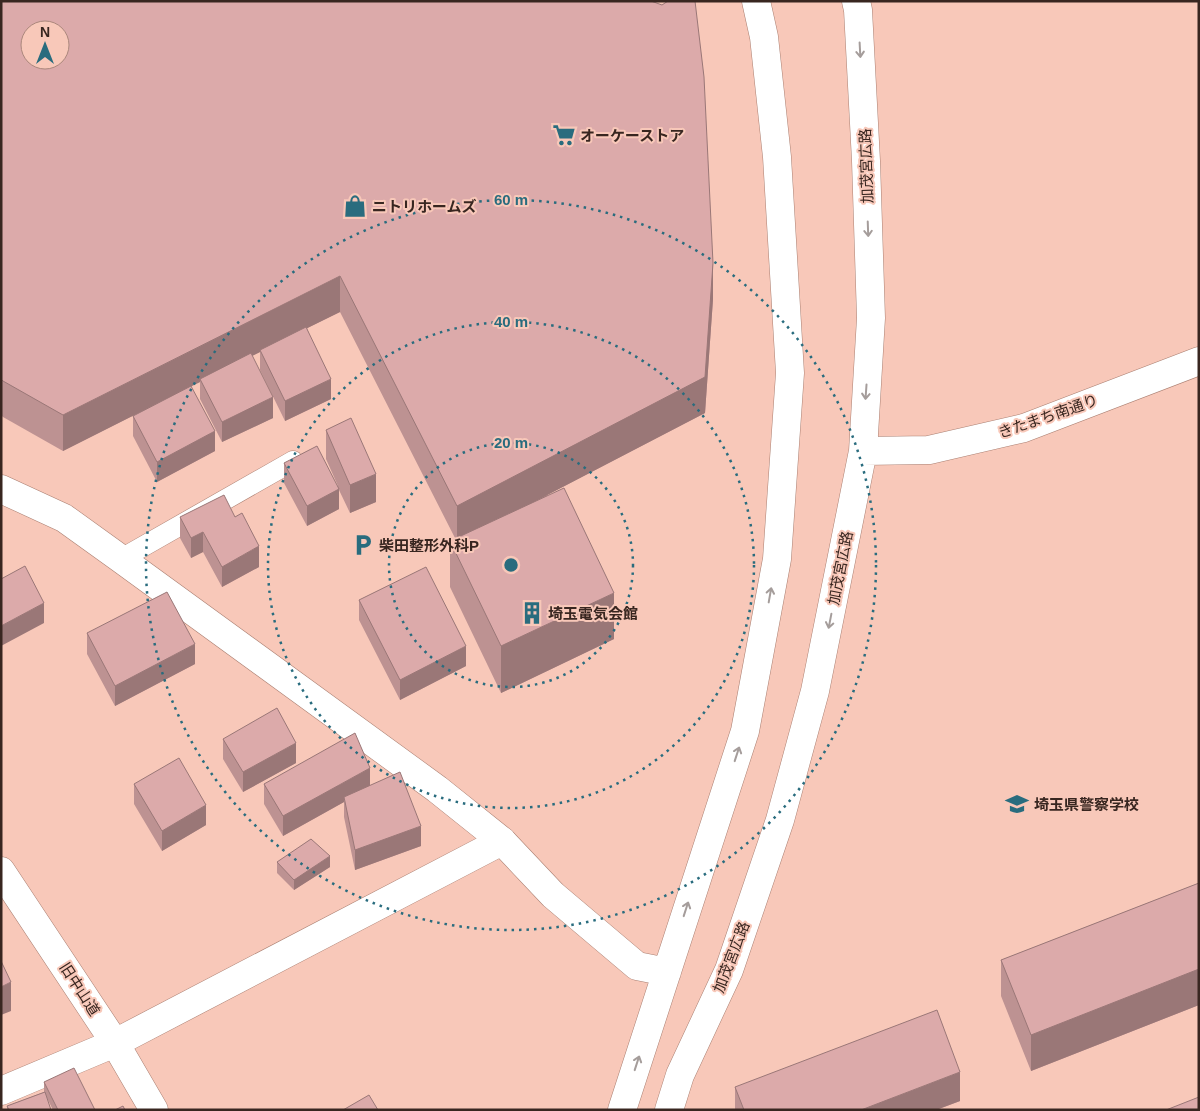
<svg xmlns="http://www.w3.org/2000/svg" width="1200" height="1111" font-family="Helvetica,'Noto Sans JP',sans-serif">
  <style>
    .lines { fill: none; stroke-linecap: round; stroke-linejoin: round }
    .lane-casing { stroke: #aa7f71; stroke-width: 21 }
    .street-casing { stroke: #aa7f71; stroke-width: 29 }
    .secondary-casing { stroke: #aa7f71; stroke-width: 29 }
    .lane { stroke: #fff; stroke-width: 20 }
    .street { stroke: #fff; stroke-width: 28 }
    .secondary { stroke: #fff; stroke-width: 28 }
    .wall { fill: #bd9292 }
    .shaded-wall { fill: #9a7777 }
    .building { fill: #dcaaaa; stroke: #9a7777; fill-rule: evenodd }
    .oneway { stroke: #a59d9b }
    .ring { fill: none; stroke: #296c7e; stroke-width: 2.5; stroke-dasharray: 2.5 5 }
    .labels { text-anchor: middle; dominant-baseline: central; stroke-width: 4; stroke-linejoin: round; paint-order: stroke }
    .poi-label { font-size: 15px; font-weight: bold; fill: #382620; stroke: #f8c8b9; text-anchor: start }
    .street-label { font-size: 15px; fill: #382620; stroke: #f8c8b9 }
    .centre { fill: #296c7e; stroke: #f8c8b9; stroke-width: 2.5 }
    .ring-label { font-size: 15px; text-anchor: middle; font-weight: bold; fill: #296c7e; stroke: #f8c8b9; stroke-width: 4; stroke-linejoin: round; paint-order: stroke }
  </style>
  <rect width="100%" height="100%" fill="#f8c8b9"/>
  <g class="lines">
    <defs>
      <path id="lane" d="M121,559L293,461"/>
      <path id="street" d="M1,1091L115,1043L502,841"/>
      <path id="secondary" d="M863,451L929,450L1024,428L1199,361
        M1,489L64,518L121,559L437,789L502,841L553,895L637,966L667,972
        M1,871L115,1043L154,1110
        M622,1110L745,731L777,559L790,373L777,157L764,37L756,1
        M669,1110L680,1075L729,970L780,820L815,691L863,451L871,318L866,161L858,10L856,1"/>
    </defs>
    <!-- lane casing -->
    <use href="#lane" class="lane-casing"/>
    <!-- street casing -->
    <use href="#street" class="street-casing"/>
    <!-- secondary casing -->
    <use href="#secondary" class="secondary-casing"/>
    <!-- lane -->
    <use href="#lane" class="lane"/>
    <!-- street -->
    <use href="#street" class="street"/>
    <!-- secondary -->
    <use href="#secondary" class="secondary"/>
  </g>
  <!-- wall -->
  <path class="wall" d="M1,1L713,299L705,413L547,495L614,639L501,693L450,587V541L455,538L340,312L307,328L331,399L285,421L260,370V352L252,356L273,418L222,442L200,399V382L191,386L215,451L157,482L133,436V416L168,398L63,451L3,417L1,415Z
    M326,430L376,502L350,513L339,490V509L307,526L284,483V463L338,486L326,459Z
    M180,517L259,567L222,587L203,552L191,558L180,538Z
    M359,600L466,666L400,700L359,620Z
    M87,633L195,664L115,706L87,654Z
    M223,739L296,763L243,792L223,759Z
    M134,784L206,825L162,851L134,804Z
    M264,784L370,786L421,846L355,870L344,817V802L283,836L264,804Z
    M277,862L330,867L294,890L277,873Z
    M1199,883V1005L1031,1071L1001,996V960Z
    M44,1082L95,1110H53L47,1098L51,1110H7V1106L44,1092Z
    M735,1087L960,1101L936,1110H735Z"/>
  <!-- shaded-wall -->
  <path class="shaded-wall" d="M713,263V299L705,413L457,542V506Z
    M340,276V312L261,351L260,350V352L201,381L200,379V382L63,451V415Z
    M331,379V399L285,421V401Z
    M273,397V418L222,442V422Z
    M215,431V451L157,482V462Z
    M376,474V502L350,513V485Z
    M339,489V509L307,526V506Z
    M203,532V552L191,558V538Z
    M259,546V567L222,587V567Z
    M614,593V639L501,693V646Z
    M44,603V623L1,646V626Z
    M195,644V664L115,706V686Z
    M466,646V666L400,700V680Z
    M296,743V763L243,792V772Z
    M370,768V788L344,797V802L283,836V816Z
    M206,805V825L162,851V831Z
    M421,826V846L355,870V850Z
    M330,856V867L294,890V880Z
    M1199,969V1005L1031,1071V1035Z
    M11,982V1011L1,1015V987Z
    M960,1072V1101L936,1110H861Z"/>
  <!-- building -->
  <path class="building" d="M1,1H651L662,5L668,1H695L704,77L713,263L705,377L457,506L340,276L63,415L3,381L1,379ZM30,30H60V60H30Z
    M306,327L331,379L285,401L260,350Z
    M251,353L273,397L222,422L200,379Z
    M191,386L215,431L157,462L133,416Z
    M351,418L376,474L350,485L326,430Z
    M317,446L339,489L307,506L284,463Z
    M564,488L614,593L501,646L450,541Z
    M224,495L235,517L242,513L259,546L222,567L203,532L191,538L180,517Z
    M25,566L44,603L1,626V579Z
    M426,567L466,646L400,680L359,600Z
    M167,592L195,644L115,686L87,633Z
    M277,708L296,743L243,772L223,739Z
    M355,733L370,768L283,816L264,784Z
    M179,758L206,805L162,831L134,784Z
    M400,772L421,826L355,850L344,797Z
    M311,839L330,856L294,880L277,862Z
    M1199,883V969L1031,1035L1001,960Z
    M1,961L11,982L1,987Z
    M937,1010L960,1072L861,1110H744L735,1087Z
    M74,1068L95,1110H58L44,1082Z
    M45,1092L51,1110H9L7,1106Z
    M369,1095L378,1110H343Z
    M1199,1097V1110H1166Z
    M123,1106L125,1110H115Z"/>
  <!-- one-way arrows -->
  <defs><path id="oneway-shaft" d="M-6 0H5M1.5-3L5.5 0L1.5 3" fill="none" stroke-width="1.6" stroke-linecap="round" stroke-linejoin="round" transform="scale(1.25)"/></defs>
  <g class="oneway">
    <use href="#oneway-shaft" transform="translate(860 50) rotate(87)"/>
    <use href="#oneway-shaft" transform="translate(868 229) rotate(88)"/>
    <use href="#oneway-shaft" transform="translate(866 392) rotate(94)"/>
    <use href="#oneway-shaft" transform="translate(770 595) rotate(-80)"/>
    <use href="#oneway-shaft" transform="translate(830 621) rotate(101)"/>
    <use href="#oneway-shaft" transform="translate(737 754) rotate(-72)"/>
    <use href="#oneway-shaft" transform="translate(686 909) rotate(-72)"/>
    <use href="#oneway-shaft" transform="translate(637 1063) rotate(-72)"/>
  </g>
  <!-- distance rings -->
  <g class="ring">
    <circle cx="511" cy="565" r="122"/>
    <circle cx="511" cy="565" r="243"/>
    <circle cx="511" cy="565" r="365"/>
  </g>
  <!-- icons -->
  <defs>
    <symbol id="supermarket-bare" viewBox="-9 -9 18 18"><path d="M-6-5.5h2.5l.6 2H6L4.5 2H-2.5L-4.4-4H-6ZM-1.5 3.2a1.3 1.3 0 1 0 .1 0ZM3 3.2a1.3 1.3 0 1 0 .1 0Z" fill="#296c7e" stroke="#f8c8b9" stroke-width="2.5" paint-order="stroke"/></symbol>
    <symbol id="shop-bare" viewBox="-9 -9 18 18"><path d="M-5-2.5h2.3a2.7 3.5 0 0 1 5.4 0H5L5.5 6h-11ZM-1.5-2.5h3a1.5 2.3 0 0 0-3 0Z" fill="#296c7e" stroke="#f8c8b9" stroke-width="2.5" paint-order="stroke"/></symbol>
    <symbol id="parking-bare" viewBox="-9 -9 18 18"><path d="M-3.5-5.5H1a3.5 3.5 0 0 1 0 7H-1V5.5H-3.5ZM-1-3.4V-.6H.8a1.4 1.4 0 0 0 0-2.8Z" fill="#296c7e" stroke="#f8c8b9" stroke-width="2.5" paint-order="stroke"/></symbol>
    <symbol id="building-bare" viewBox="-9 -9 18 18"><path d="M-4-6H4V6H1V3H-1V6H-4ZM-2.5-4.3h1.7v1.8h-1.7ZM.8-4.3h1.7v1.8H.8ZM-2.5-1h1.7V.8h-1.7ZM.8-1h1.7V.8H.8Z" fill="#296c7e" stroke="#f8c8b9" stroke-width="2.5" paint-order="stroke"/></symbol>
    <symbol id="school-bare" viewBox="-9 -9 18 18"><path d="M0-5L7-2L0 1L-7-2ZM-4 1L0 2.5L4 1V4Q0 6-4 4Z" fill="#296c7e" stroke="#f8c8b9" stroke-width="2.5" paint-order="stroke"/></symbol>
  </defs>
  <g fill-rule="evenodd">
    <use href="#supermarket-bare" x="548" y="119" width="32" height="32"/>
    <use href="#shop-bare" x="339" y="190" width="32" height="32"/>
    <use href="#parking-bare" x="347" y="529" width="32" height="32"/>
    <use href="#building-bare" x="516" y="597" width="32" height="32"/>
    <use href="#school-bare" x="1001" y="788" width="32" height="32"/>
  </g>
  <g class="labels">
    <!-- poi labels -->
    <g class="poi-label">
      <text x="580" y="135">オーケーストア</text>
      <text x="372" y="206">ニトリホームズ</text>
      <text x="379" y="545">柴田整形外科P</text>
      <text x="548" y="613">埼玉電気会館</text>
      <text x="1034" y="804">埼玉県警察学校</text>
    </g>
    <!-- street labels -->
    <g class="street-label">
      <text transform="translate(866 166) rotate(-92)">加茂宮広路</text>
      <text transform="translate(1048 416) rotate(-19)">きたまち南通り</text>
      <text transform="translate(840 568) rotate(-79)">加茂宮広路</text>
      <text transform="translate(731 957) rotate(-69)">加茂宮広路</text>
      <text transform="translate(80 989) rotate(57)">旧中山道</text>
    </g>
  </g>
  <circle cx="511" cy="565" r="8" class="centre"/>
  <g class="ring-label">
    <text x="511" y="205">60 m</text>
    <text x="511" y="327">40 m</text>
    <text x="511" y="448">20 m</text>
  </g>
  <!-- border -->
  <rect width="1200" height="1111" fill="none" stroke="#382620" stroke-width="5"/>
  <!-- north arrow -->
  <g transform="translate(45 45)"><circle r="24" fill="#f8c8b9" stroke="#ab877c"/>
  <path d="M0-4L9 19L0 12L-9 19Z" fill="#296c7e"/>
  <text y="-8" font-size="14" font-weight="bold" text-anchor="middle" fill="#382620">N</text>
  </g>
</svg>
